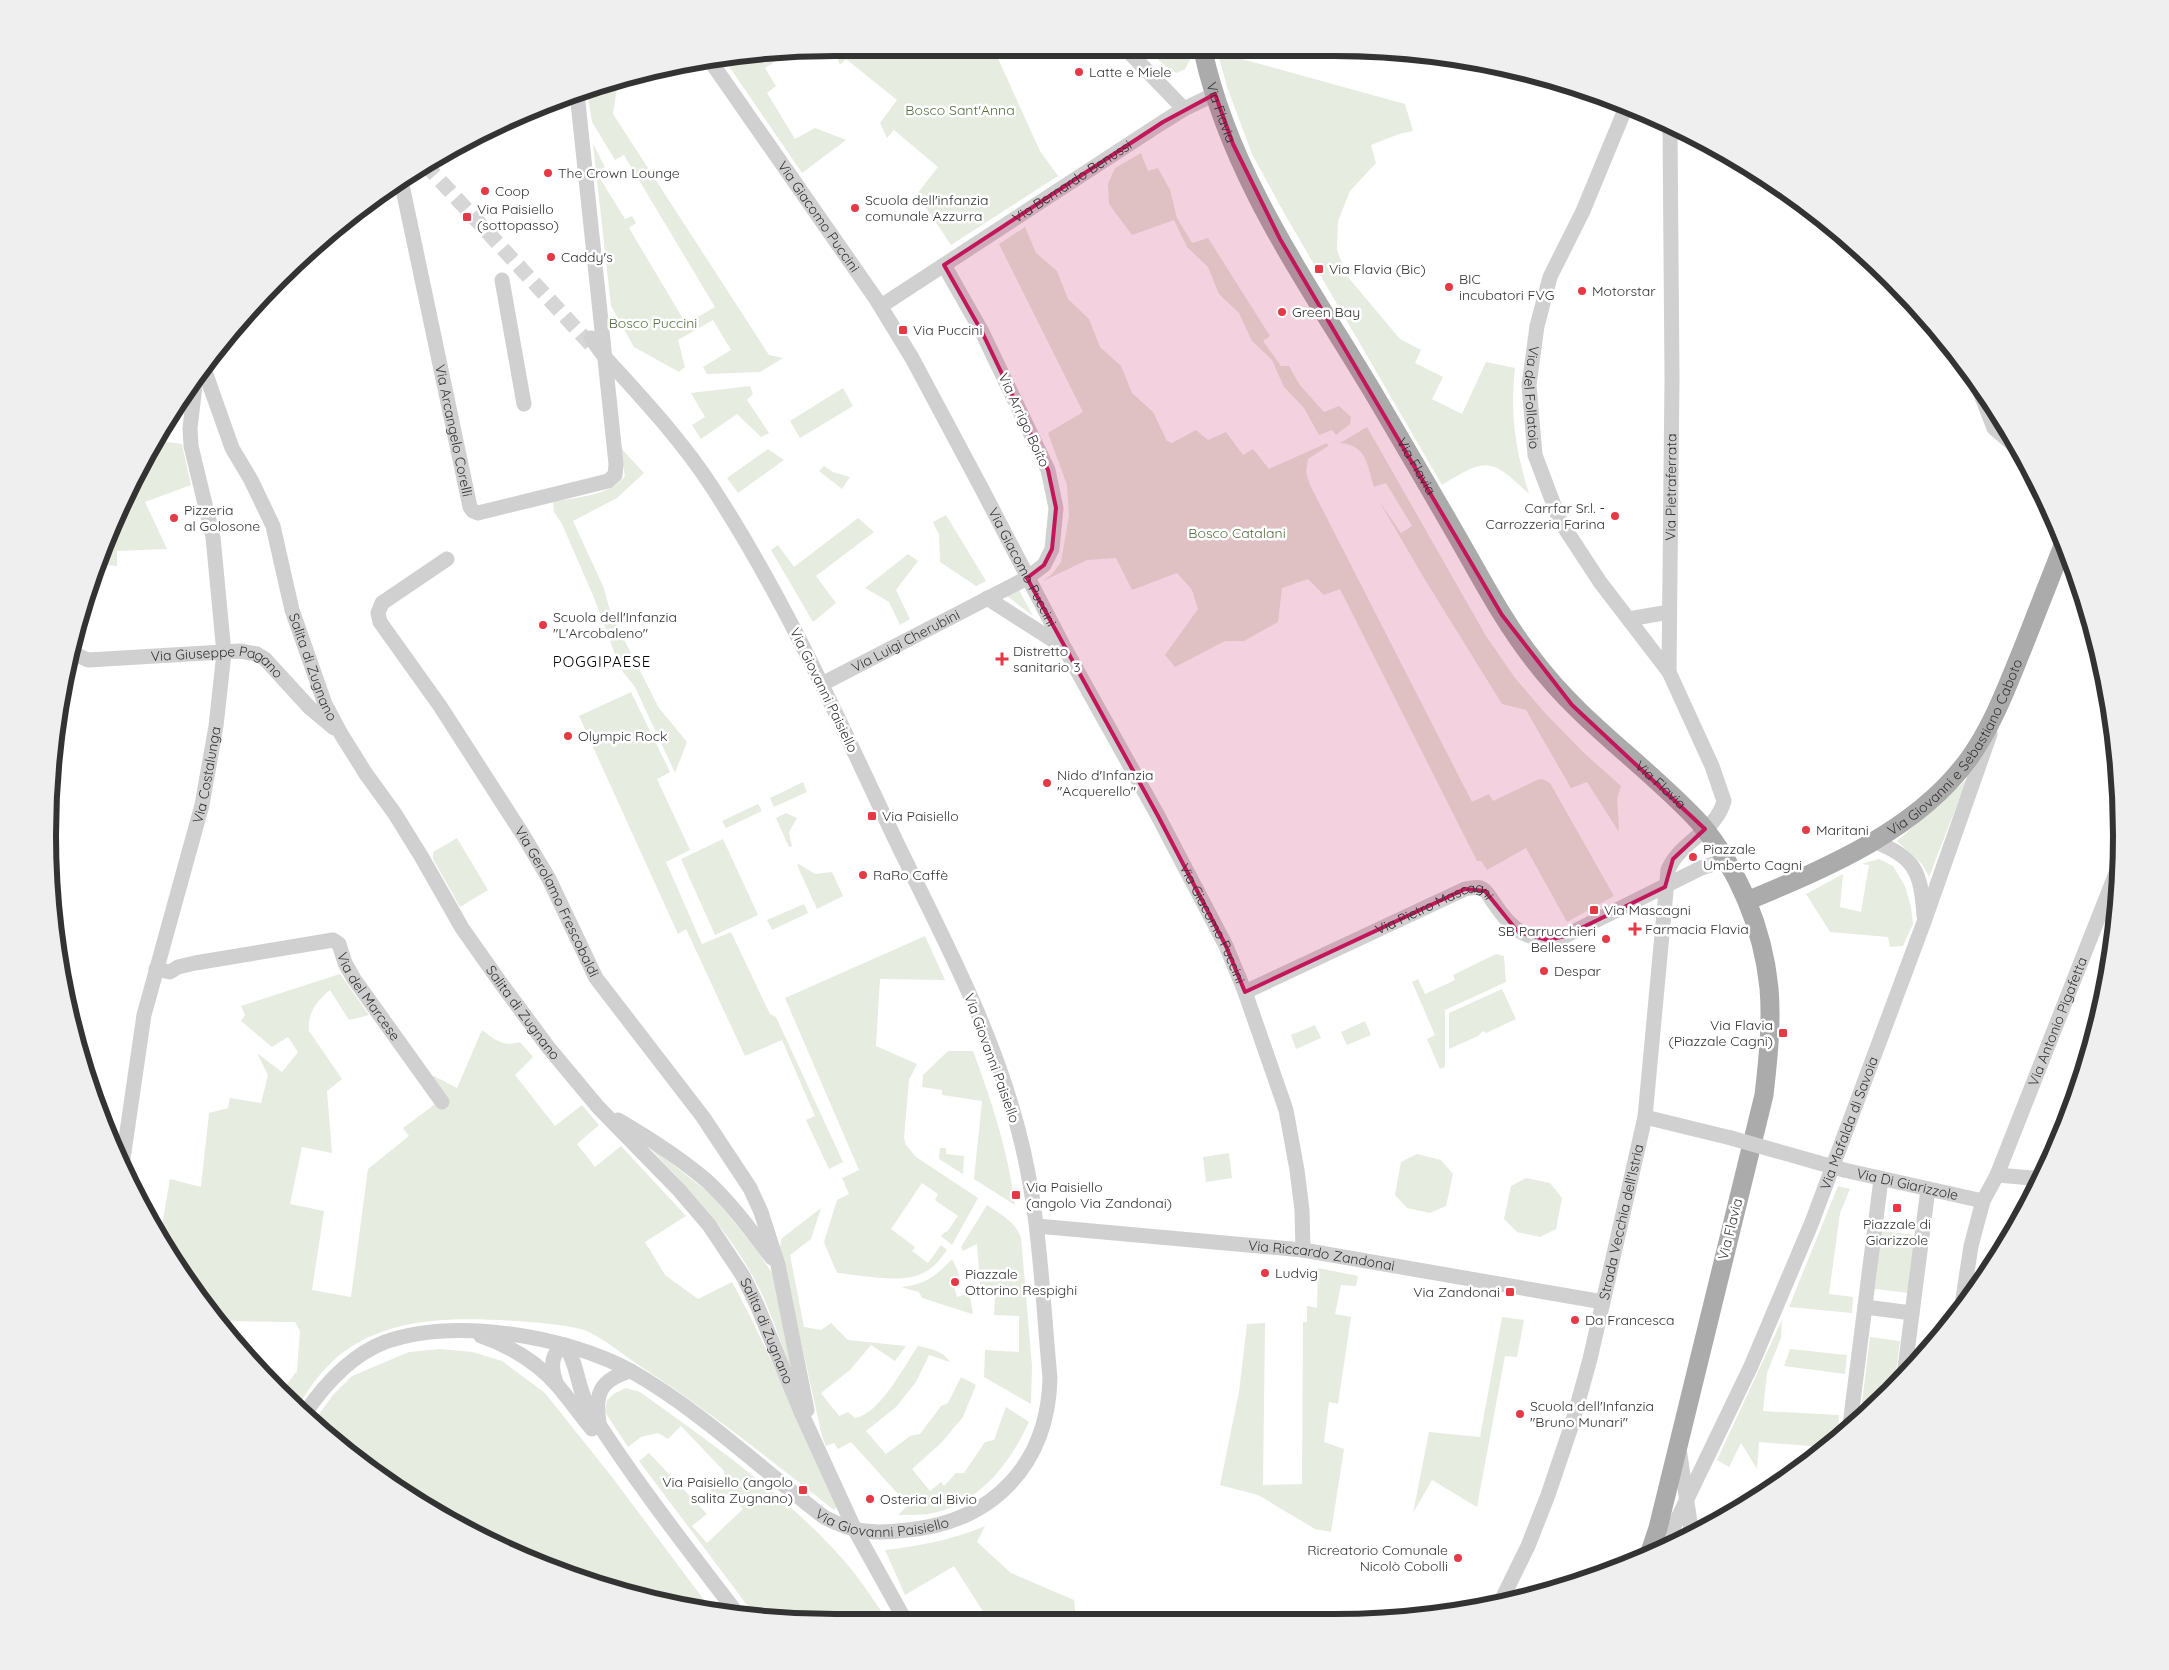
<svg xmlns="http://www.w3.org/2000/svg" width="2169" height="1670" font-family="Quicksand,sans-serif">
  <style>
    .green { fill: #e6ecdf }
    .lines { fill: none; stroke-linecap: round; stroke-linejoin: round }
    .minor-tunnel { stroke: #d6d6d6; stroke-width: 15; stroke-dasharray: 15 8; stroke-linecap: butt }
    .minor { stroke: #d0d0d0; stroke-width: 15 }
    .major { stroke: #ababab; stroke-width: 19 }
    .minor-bridge { stroke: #d0d0d0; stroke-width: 15 }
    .marked { fill: #c2185b; fill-opacity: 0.2; stroke: #c2185b; stroke-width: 4; stroke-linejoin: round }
    .poi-dot { fill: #e63946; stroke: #fff; stroke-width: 2 }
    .labels { text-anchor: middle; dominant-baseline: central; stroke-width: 5; stroke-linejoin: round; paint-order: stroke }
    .poi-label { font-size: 14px; fill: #333; stroke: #fff; text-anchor: start }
    .park-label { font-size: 14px; fill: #56703f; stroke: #fff }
    .street-label { font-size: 14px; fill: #333; stroke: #fff }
    .neighbourhood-label { font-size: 15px; letter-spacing: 1px; fill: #000; stroke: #fff }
    .rim { fill: none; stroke: #333; stroke-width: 6 }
  </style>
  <rect width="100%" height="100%" fill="#fff"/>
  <!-- green -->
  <path class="green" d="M1217,50H1239L1238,58L1405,104L1413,131L1399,134L1371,145L1376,163L1350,191L1338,221L1337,250L1347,276L1400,339L1421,350L1415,363L1443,377L1432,399L1462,414L1486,362L1515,368C1510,417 1515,447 1529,494C1491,458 1487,457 1442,485L1283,211L1252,154L1227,87Z
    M1150,51H1188L1190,60L1185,69L1177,73L1168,69Z
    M995,52L1040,151L1058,176L951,245L917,194L938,167L894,130L887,138L880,123L897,100L846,59L840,65L835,53Z
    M732,54H787L765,68L776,86L767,93L795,139L815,128L846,140L802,173L722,56Z
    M623,77L618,81L613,114L769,355L783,358L760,372L707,374L703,367L731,350L713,320L678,340L685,367L679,372L634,347L611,306L593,144L605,167L596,172L625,219L632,216L636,223L629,228L686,324L715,307L624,155L615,160L592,122L587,89Z
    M1141,153L1148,171L1158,168L1170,190L1177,218L1192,243L1208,238L1270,336L1263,341L1281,366H1289L1299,384L1324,412L1339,406L1351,417L1350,424L1336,435L1332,430L1319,435L1304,408L1284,387L1272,360L1252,341L1239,313L1219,294L1208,267L1187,247L1174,220L1132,235L1109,204L1108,184L1115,168Z
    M1025,227L1036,253L1057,271L1068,299L1089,319L1100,347L1121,366L1132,393L1153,412L1167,441L1172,443L1196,430L1208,440L1226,432L1243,455L1253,449L1269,469L1327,443L1328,446L1308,459L1306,472L1310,485L1472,802L1489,794L1493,801L1537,780L1542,779L1550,783L1614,896L1567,922L1526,848L1487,870L1481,861H1477L1340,589L1324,595L1308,579L1282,588L1278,622L1244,641H1225L1175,667L1165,655L1198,609L1192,590L1177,573L1132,590L1116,558L1087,560L1043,581L1052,574L1061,562L1069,516L1067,485L1048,433L1083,412L999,244Z
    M750,386L753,394L747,400L769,433L761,437L737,414L701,439L692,425L705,417L691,393Z
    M843,388L853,406L800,438L790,421Z
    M1367,427L1486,636L1515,678L1545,713L1585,754L1621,786L1617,798L1619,832L1587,782L1571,788L1526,710L1502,704L1424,578L1379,501L1401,533L1412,526L1386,483L1374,487C1367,465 1367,445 1340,443Z
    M154,440L182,444L191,485L145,502L167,549L117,551V566L107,565L109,531Z
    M620,447L644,473L617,498L573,521L603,586L611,614L659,708L687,742L675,773L635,687L623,672L616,657L595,600L562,524L554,512L553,502C576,497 610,496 625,476Z
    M768,449L784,460L738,493L727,478Z
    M824,466L833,472L850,477L842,489L819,471Z
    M946,515L986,581L976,586L940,562L939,535L933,522Z
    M858,518L874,532L816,576L836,603L813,622L771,550L778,545L794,567Z
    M908,554L918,561L896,590L910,619L900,625L889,602L865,588Z
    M1019,590L1033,616L1007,596Z
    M631,692L670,772L657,779L690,850L666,862L702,944L731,932L770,1014L776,1017L843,1162L829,1169L806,1120L815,1116L782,1040L745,1056L686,929L678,934L579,716Z
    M1967,779L1929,877L1922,864L1897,841Z
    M803,782L807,792L774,807L770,798Z
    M758,804L762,811L726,828L722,821Z
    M786,813L797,818L789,832L792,846L789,847L776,818Z
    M457,838L488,890L460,907L433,859V852Z
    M723,839L758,915L715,935L681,859Z
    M1879,859L1893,866L1905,886L1911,907L1913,924L1903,946L1890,947L1888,937L1830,932L1806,894L1843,874L1840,907L1861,912L1869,865L1861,864Z
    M799,864L815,874L832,872L843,896L817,909L797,865Z
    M804,904L808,913L772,930L767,920Z
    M925,936L945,980L880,979L876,1046L917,1064L909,1080L904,1138L906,1145L916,1157L978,1198L952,1245L941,1236L945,1232H947L958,1216L935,1200L938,1194L922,1183L891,1229L915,1247L912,1251L928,1263L941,1245L947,1250C941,1258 935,1267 925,1272C903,1285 862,1275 837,1273L824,1242L837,1200L849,1194L842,1178L859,1170L785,998Z
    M1496,954L1504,956L1506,982L1445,1010V1067L1440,1069L1427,1039L1435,1035L1412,982L1418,979L1425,994L1455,980L1453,975Z
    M340,974L369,1015L349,1020L330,990C317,1001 307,1013 309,1031L342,1079L327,1091L332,1153L302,1147L290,1204L324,1211L312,1290L351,1297L368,1169L409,1136L403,1128L438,1102L429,1078L434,1076L457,1088L482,1030C495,1040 503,1047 520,1042L533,1057L515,1075L555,1126L582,1105L599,1125L577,1144L595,1167L621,1146L686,1216L645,1242L665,1275L698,1299L732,1282C770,1351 800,1427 834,1499L836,1507L834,1510C773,1462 712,1413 646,1370C627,1358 609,1342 589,1332C575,1325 532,1322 515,1321C450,1317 374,1316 326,1368C315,1379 306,1394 297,1407L280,1393L297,1371L300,1331L295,1322L220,1321L180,1272L160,1237L170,1179L201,1187L209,1113L228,1108L230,1098L261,1103L268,1075L257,1053L282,1072L298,1052L288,1037L272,1047L241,1021L245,1015L241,1006Z
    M1502,989L1516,1019L1486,1033L1483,1031L1478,1036L1449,1049V1013Z
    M1365,1021L1371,1035L1347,1045L1341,1032Z
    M1315,1025L1321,1038L1296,1049L1291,1035Z
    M948,1051H973C992,1102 1008,1151 1015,1205L974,1179L982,1101L942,1095V1090L922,1087L923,1075Z
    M643,1141L713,1196L758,1252L772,1273L793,1374C782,1347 773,1318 761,1292C734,1235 686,1186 643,1141Z
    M940,1148H946V1154L964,1156L963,1174L939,1159Z
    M1229,1153L1232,1178L1206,1182L1203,1157Z
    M1417,1154L1441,1160L1453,1174L1446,1206L1430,1213L1407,1208L1395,1195L1401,1162Z
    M1526,1178L1550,1183L1562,1198L1556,1229L1540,1237L1517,1232L1504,1219L1511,1186Z
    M1838,1186L1850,1189L1840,1213L1829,1294L1853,1297L1852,1313L1789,1307Z
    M987,1205C1000,1214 1016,1222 1021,1238L1032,1366L1031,1404L984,1377L985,1350L1019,1352V1316L994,1315L995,1296L991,1293L981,1296L977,1244L963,1251L961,1247Z
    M821,1208L811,1239L790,1255L804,1327L821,1330L831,1323L848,1340L906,1346L895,1361L871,1345L850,1370L821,1393L839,1416L848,1412L855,1418C880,1414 904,1366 918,1346C931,1349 942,1350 950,1362L929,1355L916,1382L896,1407L866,1431L886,1454L910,1436L920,1434L941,1406L948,1403L961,1377L976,1385L963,1417L941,1443L912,1469L930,1491L941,1482L944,1486L956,1473H964L985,1442L994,1440L1006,1407L1029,1422C1009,1465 979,1504 929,1514C919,1515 908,1515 898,1515L908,1505L851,1442L838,1449L834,1443L826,1446L822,1436L780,1248L781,1239Z
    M1881,1231L1916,1235L1909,1293L1875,1289Z
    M952,1259L958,1271L960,1284L954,1287L957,1297L966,1294L970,1297L973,1313L972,1314L922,1298L919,1292L901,1287C925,1285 936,1276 952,1259Z
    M1318,1268L1358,1276L1356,1286L1341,1285L1335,1314L1351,1317L1338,1404L1329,1402L1324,1442L1344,1449L1331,1532L1315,1529L1258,1495L1220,1485L1239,1392L1247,1324L1265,1323L1263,1485L1302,1484L1303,1322H1307V1306L1317,1308Z
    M1502,1317L1524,1320L1517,1357L1505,1356L1477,1507L1432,1480L1413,1513L1429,1432L1480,1437Z
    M1782,1320L1781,1338L1767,1373L1763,1411L1839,1415L1838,1435L1823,1447L1759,1442L1757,1469L1741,1443L1729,1467L1717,1460Z
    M1870,1337L1900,1341L1894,1388L1867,1412L1861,1411Z
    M440,1349L473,1352L502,1361L545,1393L612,1477L713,1612L631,1596L534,1563L398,1490L314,1421L333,1395L352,1376L409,1352Z
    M1790,1349L1847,1355L1845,1374L1784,1366Z
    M626,1388L640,1392C709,1442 782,1492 839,1555C858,1575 873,1600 889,1622H835L756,1617L639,1461L649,1453L707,1514L692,1526L707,1543L743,1509L727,1494L718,1501L709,1489L724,1477V1471L681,1426L668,1439L658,1433L641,1437L628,1447L605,1412L607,1400L615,1393Z
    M985,1526L977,1542L1011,1573L1074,1600L1076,1620L989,1621L954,1566L905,1595L885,1550C920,1546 952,1540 985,1526Z"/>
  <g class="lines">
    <!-- minor-tunnel -->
    <path class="minor-tunnel" d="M425,164L592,346"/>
    <!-- minor -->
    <g class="minor">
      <path d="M1128,51L1184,109"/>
      <path id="s1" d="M709,59L876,299L912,358L983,491L1064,647L1158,816L1226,946L1245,992L1286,1110L1297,1170L1302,1210L1303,1250"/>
      <path id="s2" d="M1626,107L1583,211L1550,277L1537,326L1529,385L1535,455L1560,521L1600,582L1669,672"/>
      <path id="s3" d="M401,180L470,507L473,511L478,513L608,481L615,475L616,464L577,93"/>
      <path d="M502,280L524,404"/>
      <path id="s4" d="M881,306L1163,122L1184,109L1215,94"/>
      <path id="s5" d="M203,366L232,448L251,480L273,526L292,610L325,704L341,734L366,774L395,814L421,856L462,928L500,982L548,1047L598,1107L679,1190L709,1225L743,1276L757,1305L801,1412L855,1530L906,1622"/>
      <path d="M1975,379L1994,428L2015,446"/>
      <path id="s6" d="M447,559L382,603L378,613L380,622L440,706L523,835L549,879L596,978L703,1117L750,1188L761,1212L778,1265L807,1410"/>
      <path d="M987,598L1062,646"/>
      <path d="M1629,619L1669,612"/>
      <path id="s7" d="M70,652L88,660L240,651L257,654L265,659L309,707L334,728"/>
      <path id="s8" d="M822,684L1027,578L1044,565L1052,549L1056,508L1048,470L982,332L944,265"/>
      <path d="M1872,841C1916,856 1921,873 1924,916"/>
      <path id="s9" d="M156,969L170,972L178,967L195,963L333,940L339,944L345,963L354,979L442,1102"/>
      <path id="s10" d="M1245,992L1465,889C1470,888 1477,887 1481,888C1487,890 1490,898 1494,903C1513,932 1530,944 1565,936L1701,868L1726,860"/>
      <path d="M1645,1117L1731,1138"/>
      <path d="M618,1120C649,1138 680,1158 707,1181C732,1204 752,1232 772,1258"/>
      <path id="s11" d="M122,1166L144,1015L202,805L216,726L224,653L213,537L191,446L190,428L196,377"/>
      <path id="s12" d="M1844,1170L1983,1201L1997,1175L2032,1178L2040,1176"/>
      <path id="s13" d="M1997,1175L2118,868"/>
      <path id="s14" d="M1037,1226L1303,1250L1603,1302"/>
      <path d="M1962,1305L1971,1246L1983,1201"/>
      <path d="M1865,1307L1912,1313"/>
      <path d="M481,1336C510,1346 538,1363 558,1386C570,1400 580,1415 592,1429"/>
      <path d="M565,1345C579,1366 577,1391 591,1412C636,1483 688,1549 739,1616"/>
      <path d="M1904,1376L1928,1189"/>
      <path d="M557,1385C551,1370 549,1354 565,1345"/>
      <path id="s15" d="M305,1413C325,1384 351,1355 385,1342C455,1317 567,1336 631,1371C701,1411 760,1468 824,1517C854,1533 874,1534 908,1530C993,1522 1048,1464 1050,1378C1042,1295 1040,1210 1018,1129C992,1028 941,934 896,841C839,720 785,599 712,487C681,439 641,397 603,355L591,338"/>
      <path d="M599,1423C594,1393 601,1379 631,1371"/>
      <path d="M1850,1425L1881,1179"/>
      <path d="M1679,1448L1692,1536"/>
      <path id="s16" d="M1663,1549L1751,1366L1812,1222L1924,922L1990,734"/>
      <path id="s17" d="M1501,1601L1528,1546L1548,1495L1572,1424L1590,1359L1603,1302L1645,1117L1668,870C1681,840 1716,832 1724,801L1712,766L1669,672L1672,378L1670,127"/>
    </g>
    <!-- major -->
    <g class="major">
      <path id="s18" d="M1203,51C1231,179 1311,288 1377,399C1407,450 1437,501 1466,552C1487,589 1507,626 1533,659C1580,722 1646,765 1699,822C1738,868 1763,928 1769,988C1772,1023 1768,1060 1764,1095L1658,1528L1649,1555"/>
      <path id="s19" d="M1747,901C1826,868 1916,831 1968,760C1993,726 2008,684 2024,645C2037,611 2051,577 2064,543"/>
    </g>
    <!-- minor-bridge -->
    <path class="minor-bridge" d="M1731,1138L1844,1170"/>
  </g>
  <!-- marked area -->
  <path class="marked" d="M1215,94L1233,144L1280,239L1502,615L1572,705L1705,829L1673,859L1665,887L1565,936L1548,940L1518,932L1485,891L1465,889L1245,992L1226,946L1158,816L1027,578L1044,565L1052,549L1056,508L1048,470L982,332L944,265L1163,122Z"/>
  <!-- markers -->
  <g class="poi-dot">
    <circle cx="1079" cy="72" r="5"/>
    <circle cx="548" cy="173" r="5"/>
    <circle cx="485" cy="191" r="5"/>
    <circle cx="855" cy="208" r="5"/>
    <rect x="462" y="212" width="10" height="10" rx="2.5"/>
    <circle cx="551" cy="257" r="5"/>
    <rect x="1314" y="264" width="10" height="10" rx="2.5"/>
    <circle cx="1449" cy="287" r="5"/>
    <circle cx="1582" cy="291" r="5"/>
    <circle cx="1282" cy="312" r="5"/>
    <rect x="898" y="325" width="10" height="10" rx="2.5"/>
    <circle cx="1615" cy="516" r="5"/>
    <circle cx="174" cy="518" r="5"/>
    <circle cx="543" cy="625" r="5"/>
    <path d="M999.5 651.5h5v5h5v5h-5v5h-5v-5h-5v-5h5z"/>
    <circle cx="568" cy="736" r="5"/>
    <circle cx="1047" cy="783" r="5"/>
    <rect x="867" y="811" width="10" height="10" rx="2.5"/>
    <circle cx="1806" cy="830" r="5"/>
    <circle cx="1693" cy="857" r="5"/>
    <circle cx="863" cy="875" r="5"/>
    <rect x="1589" y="905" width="10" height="10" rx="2.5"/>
    <path d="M1632.5 921.5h5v5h5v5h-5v5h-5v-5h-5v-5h5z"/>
    <circle cx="1606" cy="939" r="5"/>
    <circle cx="1544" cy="971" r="5"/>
    <rect x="1778" y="1028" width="10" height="10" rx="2.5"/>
    <rect x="1011" y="1190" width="10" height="10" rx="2.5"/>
    <rect x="1892" y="1203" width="10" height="10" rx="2.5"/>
    <circle cx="1265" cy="1273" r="5"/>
    <circle cx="955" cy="1282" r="5"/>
    <rect x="1505" y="1287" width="10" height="10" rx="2.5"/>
    <circle cx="1575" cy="1320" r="5"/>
    <circle cx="1520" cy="1414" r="5"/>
    <rect x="798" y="1485" width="10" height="10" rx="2.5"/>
    <circle cx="870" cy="1499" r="5"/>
    <circle cx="1458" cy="1558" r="5"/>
  </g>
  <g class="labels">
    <!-- poi labels -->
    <g class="poi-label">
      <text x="1089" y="72">Latte e Miele</text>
      <text x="558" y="173">The Crown Lounge</text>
      <text x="495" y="191">Coop</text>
      <text x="865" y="200">Scuola dell'infanzia<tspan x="865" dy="16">comunale Azzurra</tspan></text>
      <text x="477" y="209">Via Paisiello<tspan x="477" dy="16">(sottopasso)</tspan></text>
      <text x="561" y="257">Caddy's</text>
      <text x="1329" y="269">Via Flavia (Bic)</text>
      <text x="1459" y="279">BIC<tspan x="1459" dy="16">incubatori FVG</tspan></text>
      <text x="1592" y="291">Motorstar</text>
      <text x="1292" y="312">Green Bay</text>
      <text x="913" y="330">Via Puccini</text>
      <text x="1605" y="508" text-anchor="end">Carrfar Sr.l. -<tspan x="1605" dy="16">Carrozzeria Farina</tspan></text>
      <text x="184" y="510">Pizzeria<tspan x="184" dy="16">al Golosone</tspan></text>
      <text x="553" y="617">Scuola dell'Infanzia<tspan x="553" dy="16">"L'Arcobaleno"</tspan></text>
      <text x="1013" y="651">Distretto<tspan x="1013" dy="16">sanitario 3</tspan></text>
      <text x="578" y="736">Olympic Rock</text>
      <text x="1057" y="775">Nido d'Infanzia<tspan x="1057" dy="16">"Acquerello"</tspan></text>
      <text x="882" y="816">Via Paisiello</text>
      <text x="1816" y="830">Maritani</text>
      <text x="1703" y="849">Piazzale<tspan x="1703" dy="16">Umberto Cagni</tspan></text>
      <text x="873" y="875">RaRo Caffè</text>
      <text x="1604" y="910">Via Mascagni</text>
      <text x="1645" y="929">Farmacia Flavia</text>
      <text x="1596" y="931" text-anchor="end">SB Parrucchieri<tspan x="1596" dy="16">Bellessere</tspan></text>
      <text x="1554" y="971">Despar</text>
      <text x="1773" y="1025" text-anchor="end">Via Flavia<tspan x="1773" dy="16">(Piazzale Cagni)</tspan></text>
      <text x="1026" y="1187">Via Paisiello<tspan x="1026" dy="16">(angolo Via Zandonai)</tspan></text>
      <text x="1897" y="1224" text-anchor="middle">Piazzale di<tspan x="1897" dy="16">Giarizzole</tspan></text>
      <text x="1275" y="1273">Ludvig</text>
      <text x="965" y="1274">Piazzale<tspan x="965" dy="16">Ottorino Respighi</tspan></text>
      <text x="1500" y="1292" text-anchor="end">Via Zandonai</text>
      <text x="1585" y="1320">Da Francesca</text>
      <text x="1530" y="1406">Scuola dell'Infanzia<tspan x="1530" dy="16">"Bruno Munari"</tspan></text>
      <text x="793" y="1482" text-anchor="end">Via Paisiello (angolo<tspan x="793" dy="16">salita Zugnano)</tspan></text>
      <text x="880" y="1499">Osteria al Bivio</text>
      <text x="1448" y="1550" text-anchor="end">Ricreatorio Comunale<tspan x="1448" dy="16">Nicolò Cobolli</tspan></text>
    </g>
    <!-- park labels -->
    <g class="park-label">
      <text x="960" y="110">Bosco Sant'Anna</text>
      <text x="653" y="323">Bosco Puccini</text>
      <text x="1237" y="533">Bosco Catalani</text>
    </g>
    <!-- street labels -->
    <g class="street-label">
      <text stroke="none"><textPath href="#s18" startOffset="64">Via Flavia</textPath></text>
      <text stroke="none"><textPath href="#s4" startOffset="228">Via Bernardo Benussi</textPath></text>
      <text stroke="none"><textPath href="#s1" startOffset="192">Via Giacomo Puccini</textPath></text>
      <text stroke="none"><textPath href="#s2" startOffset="309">Via del Follatoio</textPath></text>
      <text transform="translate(1024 420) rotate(65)">Via Arrigo Boito</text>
      <text stroke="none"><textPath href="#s3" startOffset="256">Via Arcangelo Corelli</textPath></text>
      <text stroke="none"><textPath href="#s18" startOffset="469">Via Flavia</textPath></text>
      <text stroke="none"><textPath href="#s17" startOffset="1170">Via Pietraferrata</textPath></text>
      <text stroke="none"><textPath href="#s1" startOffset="598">Via Giacomo Puccini</textPath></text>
      <text stroke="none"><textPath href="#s8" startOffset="94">Via Luigi Cherubini</textPath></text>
      <text stroke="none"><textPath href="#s5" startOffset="322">Salita di Zugnano</textPath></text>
      <text stroke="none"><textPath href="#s7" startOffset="152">Via Giuseppe Pagano</textPath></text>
      <text transform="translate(824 690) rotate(64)">Via Giovanni Paisiello</text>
      <text stroke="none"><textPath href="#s19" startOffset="268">Via Giovanni e Sebastiano Caboto</textPath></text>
      <text stroke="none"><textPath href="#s11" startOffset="401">Via Costalunga</textPath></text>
      <text stroke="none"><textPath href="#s18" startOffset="874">Via Flavia</textPath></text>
      <text stroke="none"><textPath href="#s6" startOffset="430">Via Gerolamo Frescobaldi</textPath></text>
      <text stroke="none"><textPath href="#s10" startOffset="209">Via Pietro Mascagni</textPath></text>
      <text stroke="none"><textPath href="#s1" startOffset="1002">Via Giacomo Puccini</textPath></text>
      <text stroke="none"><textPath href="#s9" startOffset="249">Via del Marcese</textPath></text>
      <text stroke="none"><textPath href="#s5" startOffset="728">Salita di Zugnano</textPath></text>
      <text stroke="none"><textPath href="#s13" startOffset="165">Via Antonio Pigafetta</textPath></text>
      <text transform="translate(992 1058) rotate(70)">Via Giovanni Paisiello</text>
      <text stroke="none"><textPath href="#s16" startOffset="465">Via Mafalda di Savoia</textPath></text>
      <text stroke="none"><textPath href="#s12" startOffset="65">Via Di Giarizzole</textPath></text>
      <text stroke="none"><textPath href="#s17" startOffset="399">Strada Vecchia dell'Istria</textPath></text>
      <text transform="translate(1730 1229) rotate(-76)">Via Flavia</text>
      <text stroke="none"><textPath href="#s14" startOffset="286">Via Riccardo Zandonai</textPath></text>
      <text stroke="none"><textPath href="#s5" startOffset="1132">Salita di Zugnano</textPath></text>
      <text stroke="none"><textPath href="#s15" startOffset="664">Via Giovanni Paisiello</textPath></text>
    </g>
    <!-- neighbourhood labels -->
    <g class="neighbourhood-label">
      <text x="602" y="661">POGGIPAESE</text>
    </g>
  </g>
  <!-- crop -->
  <path d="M0 0H2169V1670H0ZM835 56H1334A779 779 0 0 1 2113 835V835A779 779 0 0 1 1334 1614H835A779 779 0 0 1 56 835V835A779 779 0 0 1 835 56Z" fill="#efefef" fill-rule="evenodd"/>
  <path class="rim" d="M835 56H1334A779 779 0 0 1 2113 835V835A779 779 0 0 1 1334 1614H835A779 779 0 0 1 56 835V835A779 779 0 0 1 835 56Z"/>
</svg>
